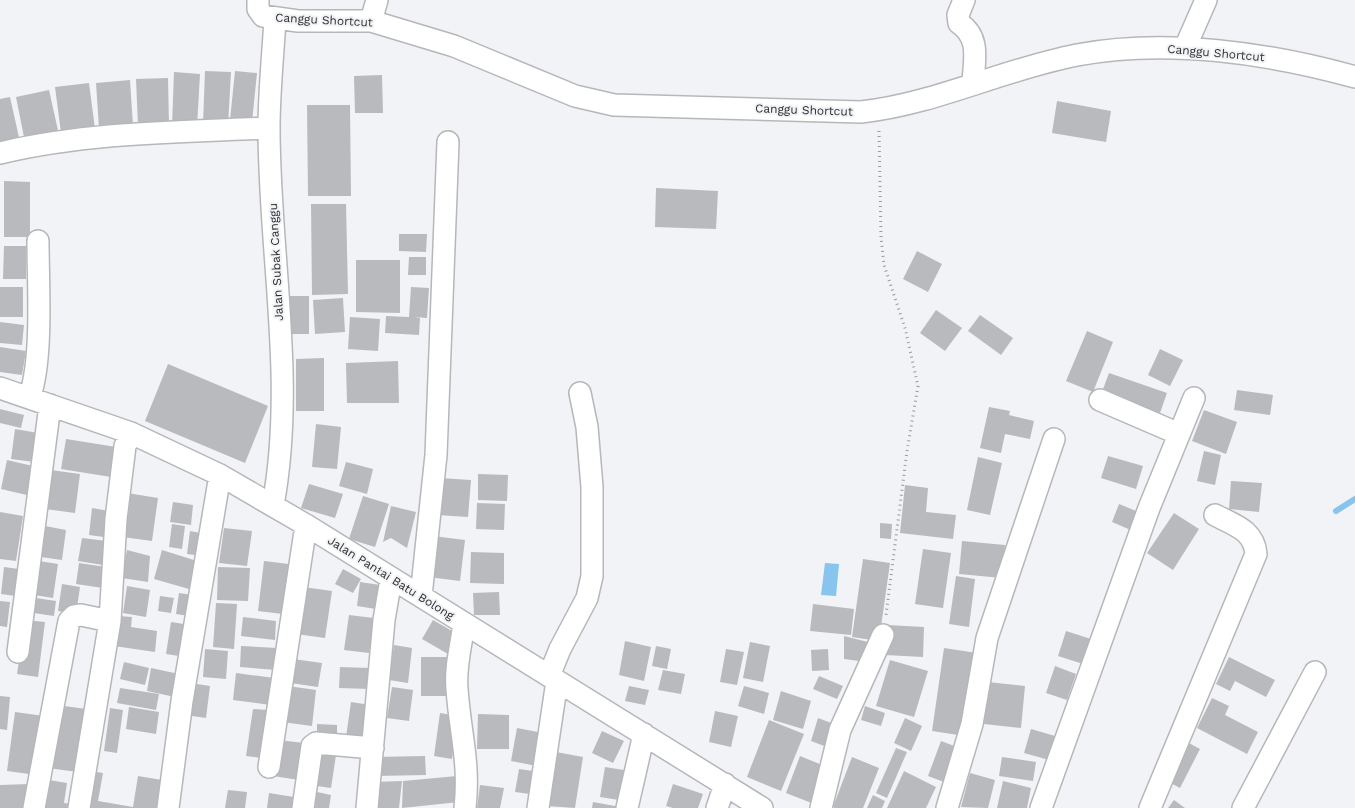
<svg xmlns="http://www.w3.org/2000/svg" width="1355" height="808" font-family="'Work Sans',sans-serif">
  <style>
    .water { fill: #87c4ee }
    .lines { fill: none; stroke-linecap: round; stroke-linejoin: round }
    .stream { stroke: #87c4ee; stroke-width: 6 }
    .building { fill: #b9babd }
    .minor-casing { stroke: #b6b7b9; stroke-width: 24 }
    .path { stroke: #999a9c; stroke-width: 3; stroke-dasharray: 1 4; stroke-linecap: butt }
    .minor { stroke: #fff; stroke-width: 21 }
    .labels { text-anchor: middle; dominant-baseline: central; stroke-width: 4; stroke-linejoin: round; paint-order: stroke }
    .street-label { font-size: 12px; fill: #2f2f30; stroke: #f2f3f6 }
  </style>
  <rect width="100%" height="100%" fill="#f2f3f6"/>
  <!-- water -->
  <path class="water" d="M825,563L839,564L836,596L821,595Z"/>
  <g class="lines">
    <!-- stream -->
    <path class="stream" d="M1336,511L1355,499"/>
  </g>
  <!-- building -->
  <path class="building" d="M205,71L231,72L228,126L203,124Z
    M235,71L257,73L252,122L230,120Z
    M174,72L200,74L197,127L172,126Z
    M382,75L383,113H355L354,76Z
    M168,78L169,126H138L136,79Z
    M130,80L133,126L99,128L96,83Z
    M89,83L95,129L61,133L55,87Z
    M49,90L59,135L25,142L16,97Z
    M10,97L20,142L0,147V99Z
    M1057,101L1111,111L1106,142L1052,133Z
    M307,105H350L351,196H308Z
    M4,181L30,182V237H4Z
    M656,188L718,191L716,229L655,227Z
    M311,204H346L348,294L312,295Z
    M399,234H427L426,252L399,251Z
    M4,246H26V279H3Z
    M917,251L942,264L928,292L903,279Z
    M409,257H426V275H408Z
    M356,260H400V313L356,312Z
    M0,287H23V317H0Z
    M411,287L429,288L427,318L414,317L420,318L419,335L385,333L386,316L409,317Z
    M290,296H309V334H290Z
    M343,298L345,332L315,334L313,300Z
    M936,310L962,328L945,351L920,333Z
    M980,315L1013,338L1001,355L968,331Z
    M350,317L380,319L378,351L348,349Z
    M0,322L24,325L22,345L0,343Z
    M1087,331L1113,342L1093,392L1066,381Z
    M0,347L26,351L22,375L0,372Z
    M1160,349L1183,360L1170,386L1148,375Z
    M324,358V411H296V359Z
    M398,361L399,403H347L346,363Z
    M168,364L268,406L245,463L145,421Z
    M1109,373L1167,393L1160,413L1102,392Z
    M1237,390L1273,395L1270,415L1234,410Z
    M989,407L1010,411L1009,415L1034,421L1030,439L1005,434L1001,453L980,448Z
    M0,409L24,415L21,428L0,423Z
    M1204,410L1237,422L1226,454L1192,441Z
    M316,424L341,427L337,469L312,467Z
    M15,429L38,433L34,462L11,459Z
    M66,439L116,447L111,477L61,469Z
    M1204,451L1221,455L1215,485L1197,481Z
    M1108,456L1143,466L1136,489L1101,478Z
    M978,457L1002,463L990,515L967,510Z
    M7,460L37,467L31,496L1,489Z
    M346,462L373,469L367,494L339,486Z
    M43,469L80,474L75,513L38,508Z
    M478,474L508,475L507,501L478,500Z
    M440,478L471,480L468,517L437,515Z
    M1231,481L1262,483L1259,512L1229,509Z
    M309,484L343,494L335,518L301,508Z
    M905,485L928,488L926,512L956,515L953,539L900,533Z
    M121,492L158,498L152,541L115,536Z
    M363,496L389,504L375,547L349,539Z
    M173,502L193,505L191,525L170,522Z
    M477,503L505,504L504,530L476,529Z
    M1119,504L1141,513L1133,531L1112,522Z
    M391,506L416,512L407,548L391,538L383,542Z
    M92,508L115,512L111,538L89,535Z
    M0,512L23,516L16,561L0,559Z
    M1174,513L1199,529L1173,570L1147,553Z
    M880,523L892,524L891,539L880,538Z
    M172,524L185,526L182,549L169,547Z
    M45,526L66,530L62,560L41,557Z
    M224,528L252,531L247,566L219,563Z
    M190,531L206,534L203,556L187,554Z
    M433,536L465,540L460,581L428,577Z
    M82,538L107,541L103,565L78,561Z
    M962,541L1005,545L1002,578L959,574Z
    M923,549L951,553L943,608L915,604Z
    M127,550L150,556L148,582L122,578Z
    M162,550L197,561L189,589L154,579Z
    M471,552L504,553V584L470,583Z
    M863,559L890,563L879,641L852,637Z
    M33,560L58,564L53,598L28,594Z
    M264,561L289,564L283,614L258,611Z
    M79,563L106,567L103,588L76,584Z
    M4,567L19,569L16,596L1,594Z
    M218,567L250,568L248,601L217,600Z
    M343,569L361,579L353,593L335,584Z
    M956,576L975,579L969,627L949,624Z
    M360,582L380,585L376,609L357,606Z
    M62,584L80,587L76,614L58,611Z
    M127,586L150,590L146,617L123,613Z
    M303,587L332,591L325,638L296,634Z
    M499,592L500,615H474L473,593Z
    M179,593L192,595L189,616L176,614Z
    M160,596L174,598L171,613L158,611Z
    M29,597L56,601L54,616L27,612Z
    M0,601L10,602L7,627L0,626Z
    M216,603L237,604L234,649L213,647Z
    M813,604L854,609L851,635L810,631Z
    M349,615L374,618L369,653L344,650Z
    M118,616L132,617L131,627L157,631L155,652L114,646Z
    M243,617L276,621L275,640L241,636Z
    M25,620L45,622L38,677L17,674Z
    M433,620L459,635L448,654L422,639Z
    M171,622L190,625L186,657L166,654Z
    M887,625L924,627L923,657L885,655Z
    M1066,631L1091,639L1083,664L1058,656Z
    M844,636L876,644L867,662L844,659Z
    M625,641L651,647L644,681L619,675Z
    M750,642L770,646L763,682L743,678Z
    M394,645L412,648L408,683L389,680Z
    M241,646L277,648L276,670L240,667Z
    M656,646L671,649L667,669L652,666Z
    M944,648L977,653L965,736L932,731Z
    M205,649L228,651L226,679L203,677Z
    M726,649L744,652L737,685L720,682Z
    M828,649L829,670L812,671L811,650Z
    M421,657H451V696H421Z
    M1229,657L1275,680L1266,697L1235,681L1230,691L1216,684Z
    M293,659L322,663L318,687L290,683Z
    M890,660L928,671L914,717L876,706Z
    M124,662L149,668L145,685L120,679Z
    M1055,666L1076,674L1067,700L1046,693Z
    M340,667L370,668L369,689L339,688Z
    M151,668L179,674L175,697L147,691Z
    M663,670L685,674L681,694L658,690Z
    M236,673L274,678L271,705L233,700Z
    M819,676L843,686L837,699L813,689Z
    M988,682L1025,686L1021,728L984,724Z
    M190,683L210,686L206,718L185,715Z
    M288,686L316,690L312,726L282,722Z
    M629,686L649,690L645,705L625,701Z
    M744,686L769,693L764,714L738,706Z
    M392,687L413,690L409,721L387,718Z
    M120,688L159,694L156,710L117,703Z
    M781,691L811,701L803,729L773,720Z
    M0,696L10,697L7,730L0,729Z
    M1212,698L1229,706L1225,715L1258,732L1247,754L1197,728Z
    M351,702L370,705L365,740L346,737Z
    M57,705L94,710L85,773L48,768Z
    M865,706L885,713L881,726L861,720Z
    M129,707L159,712L156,734L126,729Z
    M110,708L123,710L117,753L104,751Z
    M253,709L268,710L261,758L246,756Z
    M715,711L738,716L731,747L709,742Z
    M15,712L44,716L36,775L7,771Z
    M440,713L458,716L452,759L434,756Z
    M478,714L509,715V749H477Z
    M818,718L834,724L827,747L811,741Z
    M905,718L922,726L911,751L894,743Z
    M769,720L804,734L781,791L747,777Z
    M317,724L337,725V740H317Z
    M517,728L543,733L537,766L511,761Z
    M1031,729L1055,736L1049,760L1024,753Z
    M602,731L624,741L613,763L592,753Z
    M278,740L304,743L299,780L273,776Z
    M941,741L957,747L944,782L928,776Z
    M1187,742L1200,749L1180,788L1167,781Z
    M896,748L907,752L887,798L876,793Z
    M556,752L583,757L575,808L547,806Z
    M322,753L336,755L331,788L317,786Z
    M425,756L426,775L376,776L375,757Z
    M800,756L827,767L814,804L786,793Z
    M852,757L879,768L863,808H835L833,807Z
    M1002,757L1036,762L1033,781L999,776Z
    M605,767L630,771L625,801L600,797Z
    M519,769L533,771L530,794L515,792Z
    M90,771L103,773L98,801L133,807L138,776L162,780L158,808H84Z
    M904,771L936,787L926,808H887Z
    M970,773L995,780L988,808L961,807Z
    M457,776L459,802L402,808L403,781Z
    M43,779L67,783L64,803L72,804V808H38Z
    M402,781L399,808H371L374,782Z
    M1003,781L1031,788L1027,808H997Z
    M30,784V808H0V785Z
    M673,784L703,794L698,808H673L666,806Z
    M480,785L504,788L500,808H477Z
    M228,790L247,792L245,808H225Z
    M317,792L331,795L329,808H315Z
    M269,793L300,798L299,808H267Z
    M873,795L885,801L882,808H867Z
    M1174,800L1185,808H1168Z
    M593,802L615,806V808H592Z"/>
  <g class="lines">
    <defs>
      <path id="minor" d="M258,0V9L263,16L298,21H371L454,46L575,96L614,105L861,112C935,104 1004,69 1077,55C1166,38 1269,53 1355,77
        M964,0L958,15L959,23C981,38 974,60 973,83
        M371,21L377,0
        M1185,48L1206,0
        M0,153C88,132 180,132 269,128
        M0,388L131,433L220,475L306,525L762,808
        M30,396C43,356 38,284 38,241
        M1100,400L1179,434
        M273,505C296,380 269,254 269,128C269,92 273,55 275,19
        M421,596L436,455L448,142
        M464,624C461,646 455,667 457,689C460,733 470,762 465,808
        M18,652L50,405
        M549,676L560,649L587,598L592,576V487L587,427L580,393
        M269,767L306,525
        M34,808L69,621L74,616L81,615L110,621
        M79,808L110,621L116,519L125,446L131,433
        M168,808L182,701L220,475
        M303,808L312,746L316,743L373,748
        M367,808L384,620L391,579
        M538,808L557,681
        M627,808L644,734
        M717,808L725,784
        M821,808L840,730L883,635
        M947,808L972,724L987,638L1054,439
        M1041,808L1149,508L1194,398
        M1150,808L1256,554C1254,530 1234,525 1215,515
        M1243,808L1315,672"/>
    </defs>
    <!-- minor casing -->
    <use href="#minor" class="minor-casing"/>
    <!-- path -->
    <path class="path" d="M879,131L881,237L884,265L905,328L918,386L907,451L886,615"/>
    <!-- minor -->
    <use href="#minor" class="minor"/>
  </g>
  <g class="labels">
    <!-- street labels -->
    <g class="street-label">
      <text transform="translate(324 20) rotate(3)">Canggu Shortcut</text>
      <text transform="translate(1216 53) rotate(5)">Canggu Shortcut</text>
      <text transform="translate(804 110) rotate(2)">Canggu Shortcut</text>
      <text transform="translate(276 262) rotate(-93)">Jalan Subak Canggu</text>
      <text transform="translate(391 578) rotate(32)">Jalan Pantai Batu Bolong</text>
    </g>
  </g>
</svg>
